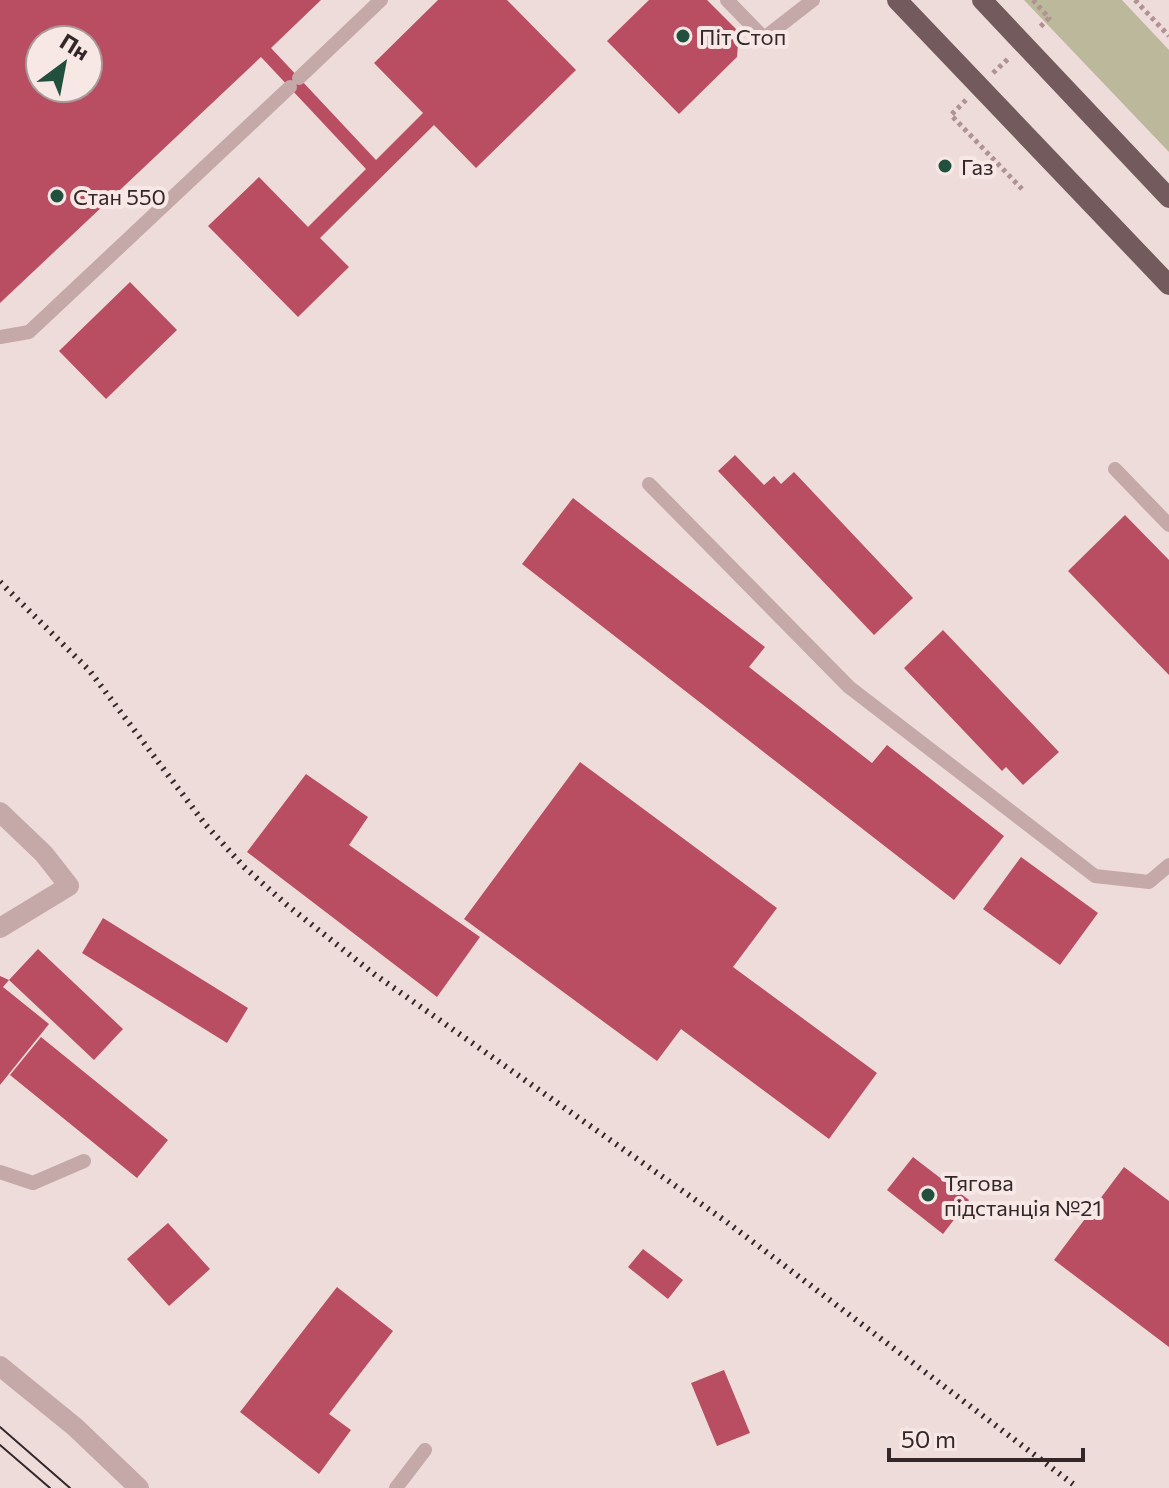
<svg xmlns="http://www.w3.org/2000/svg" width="1169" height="1488" font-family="Commissioner,sans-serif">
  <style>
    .green { fill: #bcb89c }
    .building { fill: #b94e63; fill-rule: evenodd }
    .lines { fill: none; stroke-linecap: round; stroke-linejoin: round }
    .path { stroke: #b19292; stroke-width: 5; stroke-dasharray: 4 4; stroke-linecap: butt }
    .service { stroke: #c5a8a8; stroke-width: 14 }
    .minor { stroke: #c5a8a8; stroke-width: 20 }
    .tertiary { stroke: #c5a8a8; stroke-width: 20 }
    .primary { stroke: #735a5c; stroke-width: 20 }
    .tram { stroke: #332729; stroke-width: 2 }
    .rail { stroke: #332729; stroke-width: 6; stroke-dasharray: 2 6; stroke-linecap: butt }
    .poi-dot { fill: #21503e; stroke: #f7e8e6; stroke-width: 3 }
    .labels { text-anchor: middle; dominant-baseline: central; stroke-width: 8; stroke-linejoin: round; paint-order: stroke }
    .poi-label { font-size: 22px; fill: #332729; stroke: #f7e8e6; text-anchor: start }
  </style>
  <rect width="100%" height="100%" fill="#eedcda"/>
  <!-- green -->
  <path class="green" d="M1024,0H1122L1169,50V152Z"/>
  <!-- building -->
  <path class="building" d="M0,0H321L271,48L376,160L423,113L374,63L438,0H507L576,70L476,168L434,125L320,238L349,267L298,317L208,226L259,177L308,227L366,169L261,57L0,303ZM40,40H88V88H40Z
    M649,0H707L739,32L737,57L679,114L607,41Z
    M130,282L177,330L106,399L59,351Z
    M735,455L764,485L774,476L781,484L794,472L913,598L874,635L718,471Z
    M573,498L765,647L749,667L872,763L887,745L1004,836L954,900L522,564Z
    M1125,515L1169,560V675L1068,571Z
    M943,630L1059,752L1023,785L1006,767L1002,771L904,668Z
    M580,762L777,908L733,967L877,1073L829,1139L681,1029L657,1061L464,919Z
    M306,774L368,817L349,845L480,937L437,997L247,852Z
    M1021,857L1098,913L1060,965L983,909Z
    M103,918L248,1008L227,1043L82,953Z
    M38,949L123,1029L94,1060L9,980Z
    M0,976L9,980L3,987L49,1024L0,1085Z
    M41,1037L168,1140L137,1178L10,1075Z
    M913,1157L969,1200L943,1234L887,1190Z
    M1124,1167L1169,1201V1347L1054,1260Z
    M168,1223L210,1269L169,1306L127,1259Z
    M643,1249L683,1280L668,1299L628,1267Z
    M337,1287L393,1331L329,1414L351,1430L319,1474L240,1412Z
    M724,1370L750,1433L717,1446L691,1383Z"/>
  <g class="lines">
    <!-- path -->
    <path class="path" d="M1033,0L1049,18L1039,28
      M1135,0L1169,36
      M993,73L1009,58
      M966,100L951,115L1022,189"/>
    <!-- service -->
    <path class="service" d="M727,0L764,38L813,0
      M299,78L381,0
      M0,337L29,332L290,87
      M1115,469L1169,525
      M649,484L849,687L1095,876L1149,882L1169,865
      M0,1172L33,1183L84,1161
      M396,1488L425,1450"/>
    <!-- minor -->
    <path class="minor" d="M0,812L44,854L69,886L0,928"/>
    <!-- tertiary -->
    <path class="tertiary" d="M0,1366L75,1427L139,1488"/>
    <!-- primary -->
    <path class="primary" d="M897,0L1169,285
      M982,0L1169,198"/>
    <!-- tram -->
    <path class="tram" d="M0,1427L70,1488
      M0,1445L50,1488"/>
    <!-- rail -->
    <path class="rail" d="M0,582L89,670L205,824L244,867L287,905L374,974L724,1220L1073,1484"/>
  </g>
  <!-- markers -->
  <g class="poi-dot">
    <circle cx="683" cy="36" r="8"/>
    <circle cx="945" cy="166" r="8"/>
    <circle cx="57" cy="196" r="8"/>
    <circle cx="928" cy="1195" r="8"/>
  </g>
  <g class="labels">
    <!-- poi labels -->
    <g class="poi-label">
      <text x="699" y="36">Піт Стоп</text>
      <text x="961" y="166">Газ</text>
      <text x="73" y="196">Стан 550</text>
      <text x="944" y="1182">Тягова<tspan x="944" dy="25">пiдстанцiя №21</tspan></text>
    </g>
  </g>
  <!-- north arrow -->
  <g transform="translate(64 64) rotate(32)"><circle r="38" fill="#f7e8e6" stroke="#a99b9a" stroke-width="2"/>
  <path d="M0-6L14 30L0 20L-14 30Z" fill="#21503e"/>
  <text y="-12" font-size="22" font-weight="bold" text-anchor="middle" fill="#332729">Пн</text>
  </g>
  <!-- scale -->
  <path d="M889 1448v12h194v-12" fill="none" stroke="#332729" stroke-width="4"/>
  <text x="901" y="1448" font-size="24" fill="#332729" stroke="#f7e8e6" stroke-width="6" paint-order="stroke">50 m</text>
</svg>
